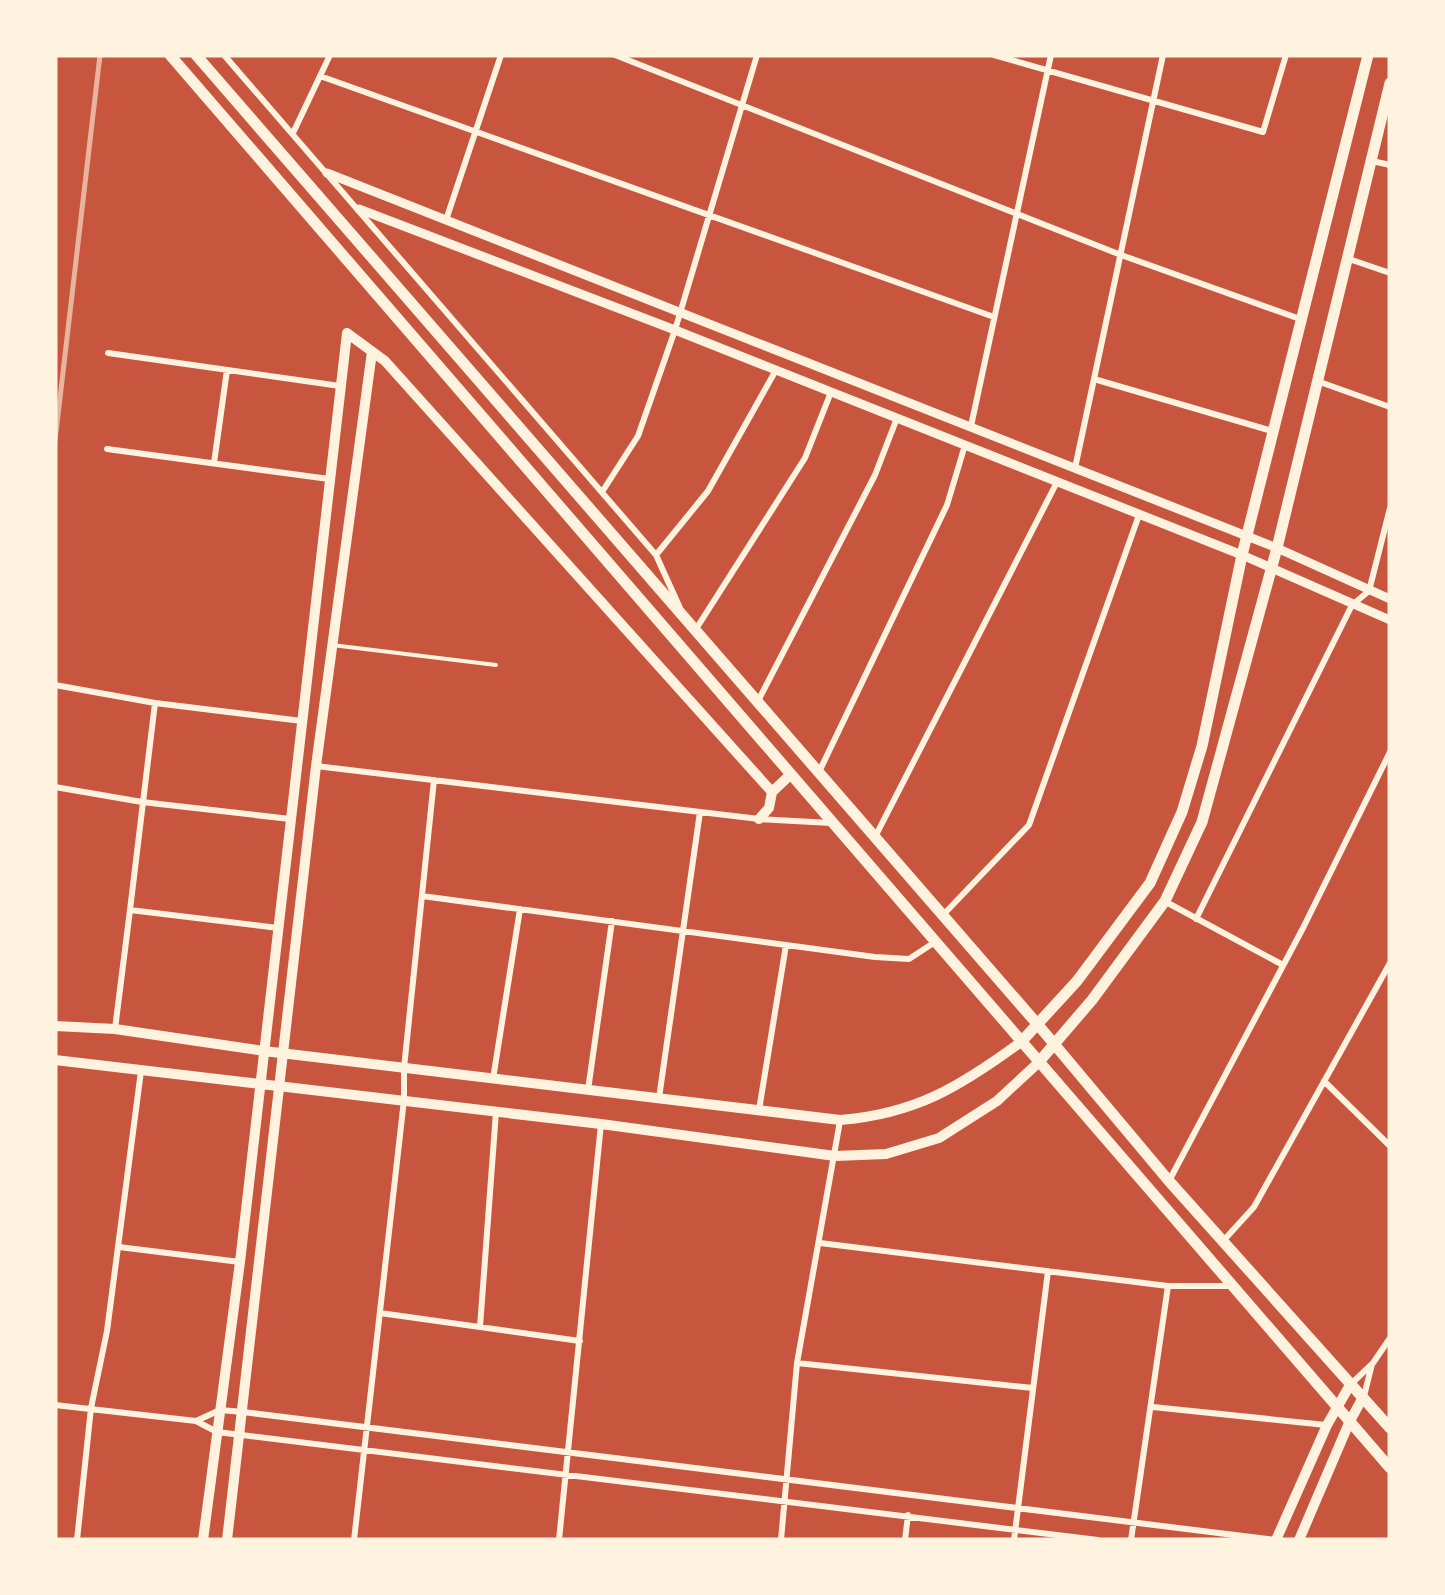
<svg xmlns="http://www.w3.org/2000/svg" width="1445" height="1595" font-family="'Archivo Narrow',sans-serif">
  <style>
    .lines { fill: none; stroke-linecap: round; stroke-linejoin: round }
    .service { stroke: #fff3e0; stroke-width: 4 }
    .minor { stroke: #fff3e0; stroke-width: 6 }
    .tertiary { stroke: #fff3e0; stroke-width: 9 }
    .secondary { stroke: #fff3e0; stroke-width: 10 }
    .primary { stroke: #fff3e0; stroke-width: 11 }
    .rail { stroke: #e9b49f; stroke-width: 5 }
  </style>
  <rect width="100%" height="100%" fill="#c8553d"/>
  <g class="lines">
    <!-- service -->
    <path class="service" d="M332,645L496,665"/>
    <!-- minor -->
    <path class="minor" d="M224,55L656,555L680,608
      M615,55L1121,255L1300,319
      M994,55L1263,132L1286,55
      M320,76L994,317
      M293,133L330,55
      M1372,161L1390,165
      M446,220L501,55
      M1349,259L1390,273
      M108,353L340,386
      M1094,379L1272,431
      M1317,381L1390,407
      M971,426L1051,55
      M107,449L329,479
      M214,463L227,370
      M1075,468L1163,55
      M602,492L638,436L675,330L757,55
      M656,555L708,491L776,370
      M696,629L805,458L831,392
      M55,685L155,703L302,721
      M155,703L130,910L278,928
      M757,703L875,475L897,418
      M316,766L759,819L831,823
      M819,772L947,505L965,445
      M55,787L142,802L290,819
      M875,837L1057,482
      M422,896L875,957L909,959L935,942
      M1166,902L1283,965
      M943,915L1029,825L1139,515
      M1196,919L1352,605L1369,591L1390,508
      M115,1029L130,910
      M493,1079L520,909
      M1324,1081L1390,1146
      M588,1090L612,921
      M659,1098L700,812
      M759,1110L786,945
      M1169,1181L1303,928L1390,752
      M1224,1240L1254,1207L1390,963
      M820,1243L1168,1286H1230
      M119,1247L240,1262
      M380,1313L580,1341
      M480,1327L496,1112
      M797,1363L1033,1388
      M1350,1385L1373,1363L1390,1338
      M1364,1396L1372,1364
      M55,1405L196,1421L217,1432L1098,1540
      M1153,1407L1326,1425
      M196,1421L220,1410L243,1412L1275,1540
      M77,1540L91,1408L107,1331L141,1071
      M354,1540L404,1100V1068L434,780
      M559,1540L601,1124
      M781,1540L797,1363L840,1121
      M905,1540L908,1515
      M1014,1540L1048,1271
      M1131,1540L1168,1286"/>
    <!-- tertiary -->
    <path class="tertiary" d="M327,173L1277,548L1390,599
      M359,209L675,330L1242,555L1390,620"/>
    <!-- secondary -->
    <path class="secondary" d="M759,819L769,808L772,792L791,774
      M55,1026L115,1029L264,1051L840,1120C916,1114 961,1086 1021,1042
      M55,1060L601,1124L835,1156L886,1154L939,1138L997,1101L1038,1063
      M203,1540L240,1262L347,333L385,361L772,792
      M227,1540L316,766L372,352
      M1276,1540L1327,1425L1350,1385
      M1299,1540L1349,1423L1363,1397"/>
    <!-- primary -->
    <path class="primary" d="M170,55L1390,1468
      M196,55L1039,1026L1169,1181L1390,1428
      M1021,1042L1077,981L1150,883L1182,812L1202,746L1242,555L1368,55
      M1038,1063L1092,1000L1165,901L1202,822L1277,548L1390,83"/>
    <!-- rail -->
    <path class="rail" d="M55,441L100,55"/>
  </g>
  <!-- border -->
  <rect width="1445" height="1595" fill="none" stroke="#fff3e0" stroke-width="115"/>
</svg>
